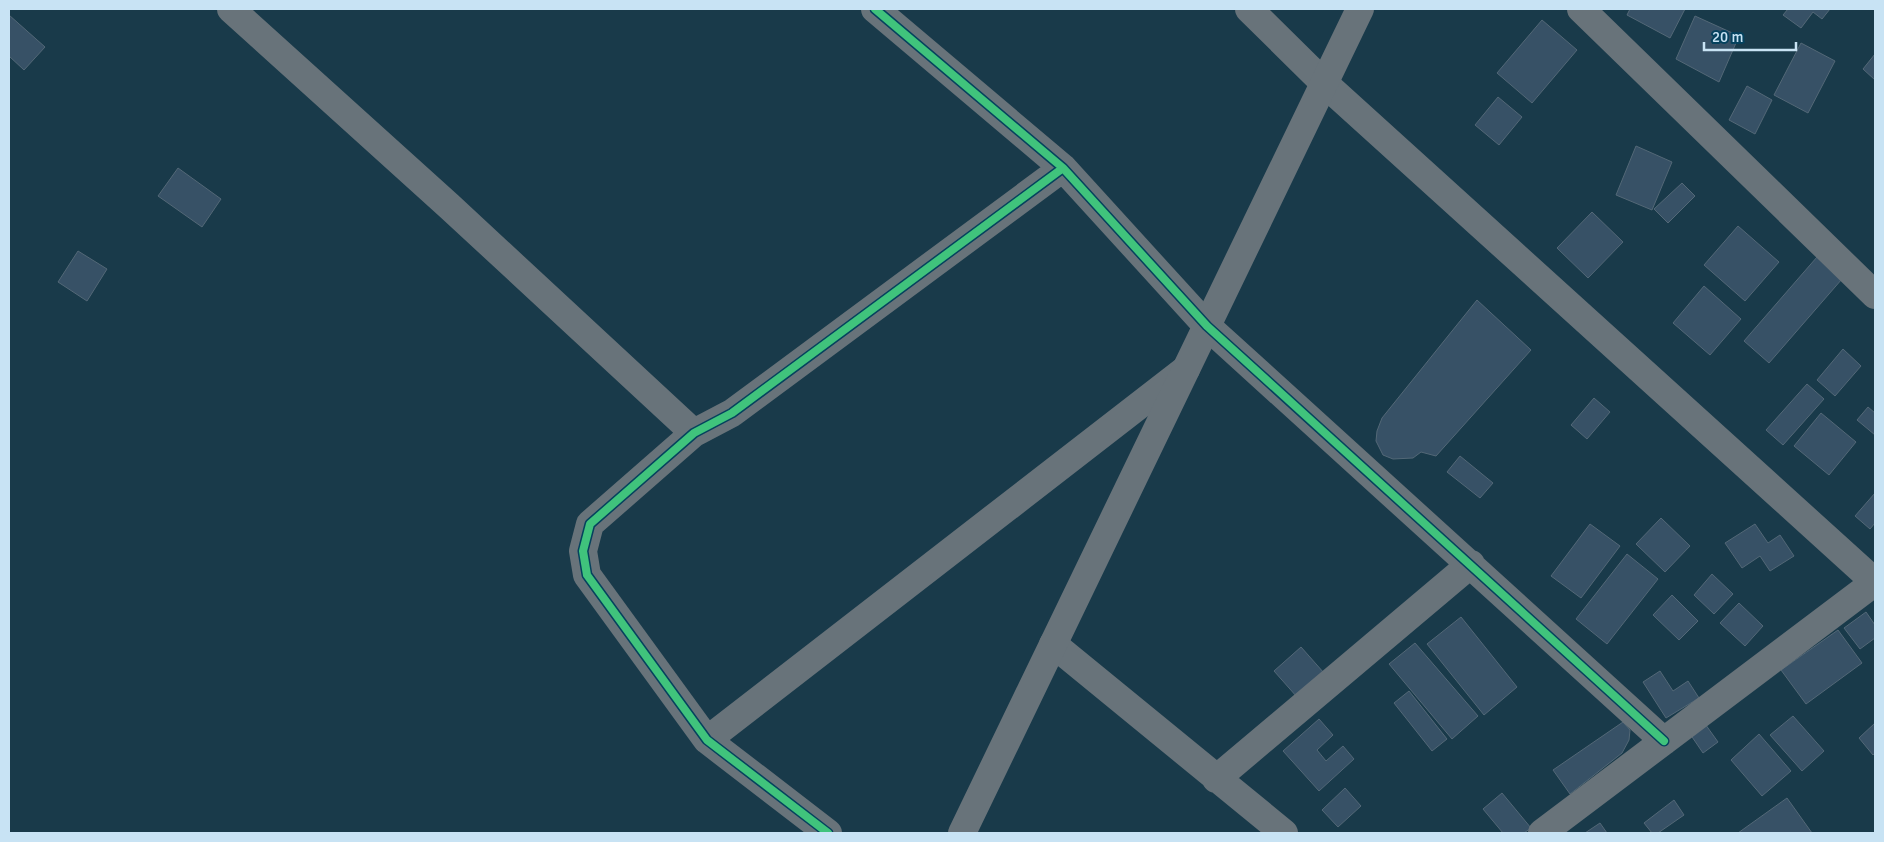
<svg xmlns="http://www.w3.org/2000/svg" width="1884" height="842" font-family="Signika,sans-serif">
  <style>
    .building { fill: #375166; stroke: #536877 }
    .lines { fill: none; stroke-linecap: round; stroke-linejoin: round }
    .minor { stroke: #68737a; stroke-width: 28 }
    .tertiary { stroke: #68737a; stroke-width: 28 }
    .cycleway-casing { stroke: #05425e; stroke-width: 11 }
    .cycleway { stroke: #40c37c; stroke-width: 8 }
  </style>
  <rect width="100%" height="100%" fill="#193a4a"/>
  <!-- building -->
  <path class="building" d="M1630,9H1685L1670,38L1627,15Z
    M1788,9H1830L1822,19L1813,12L1801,28L1783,15Z
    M9,15L45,47L24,70L9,56Z
    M1695,16L1739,36L1719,82L1676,59Z
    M1542,20L1577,50L1532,103L1497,73Z
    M1801,43L1835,61L1808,113L1774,95Z
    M1875,54V80L1863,69Z
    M1747,86L1772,100L1755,134L1729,120Z
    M1498,97L1522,117L1499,145L1475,125Z
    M1636,146L1672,162L1652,210L1616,195Z
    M178,168L221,199L202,227L158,196Z
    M1682,183L1695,196L1668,223L1654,209Z
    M1592,212L1623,242L1588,278L1557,248Z
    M1738,226L1779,262L1745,301L1704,265Z
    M78,251L107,269L87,301L58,282Z
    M1817,257L1842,279L1769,363L1744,341Z
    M1704,286L1741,319L1710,355L1673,323Z
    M1477,300L1531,350L1436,456L1421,452L1413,458L1393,459L1383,455L1376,441L1377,431L1382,418Z
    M1843,349L1861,366L1835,396L1817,380Z
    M1807,384L1824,399L1783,445L1766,430Z
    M1594,398L1610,412L1587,439L1571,425Z
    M1868,407L1875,413V435L1857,420Z
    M1821,413L1856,442L1829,475L1794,446Z
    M1460,456L1493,483L1480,498L1447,472Z
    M1875,493V523L1870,529L1855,516Z
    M1661,518L1690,546L1665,572L1636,544Z
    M1590,524L1620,546L1581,598L1551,576Z
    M1755,524L1768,543L1780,535L1794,556L1770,571L1760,556L1742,568L1725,543Z
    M1627,554L1658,579L1607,644L1576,619Z
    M1712,574L1733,594L1714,614L1694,595Z
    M1672,595L1698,621L1679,640L1653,615Z
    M1739,603L1763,626L1745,646L1720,623Z
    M1866,612L1875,625V638L1860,649L1844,628Z
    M1461,617L1517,687L1484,715L1427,644Z
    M1838,630L1862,663L1806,704L1781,670Z
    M1415,643L1478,716L1452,739L1389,664Z
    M1301,647L1324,673L1297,697L1274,671Z
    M1660,671L1673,691L1688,681L1699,698L1666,718L1643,682Z
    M1409,691L1447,739L1432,751L1394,703Z
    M1793,716L1824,751L1802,771L1770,735Z
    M1319,719L1333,735L1317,750L1326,761L1343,746L1354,759L1319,791L1283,751Z
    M1703,721L1718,742L1703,753L1688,731Z
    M1623,722L1630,730L1629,740L1622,753L1570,794L1553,770Z
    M1875,723V753L1873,755L1859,738Z
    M1759,734L1791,771L1762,796L1731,760Z
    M1345,788L1361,806L1338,827L1322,810Z
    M1502,793L1531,828L1524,833H1503L1483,809Z
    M1787,798L1812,833H1738Z
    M1674,800L1684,815L1658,833H1652L1644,823Z
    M1600,823L1607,833H1585Z"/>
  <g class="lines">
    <!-- minor -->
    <path class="minor" d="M231,9L449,206L694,433
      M875,9L1063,168L1207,326L1664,741
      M1249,9L1324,83L1875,582
      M1581,9L1875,295
      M1053,644L1284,833
      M707,740L1186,369
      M1216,779L1471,564
      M828,833L707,740L587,575L583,551L590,524L694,433L732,413L1063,168
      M1542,833L1875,582"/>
    <!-- tertiary -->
    <path class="tertiary" d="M962,833L1360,9"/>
    <defs>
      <path id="cycleway" d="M875,9L1063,168L1207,326L1664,741
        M828,833L707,740L587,575L583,551L590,524L694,433L732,413L1063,168"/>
    </defs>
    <!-- cycleway casing -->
    <use href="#cycleway" class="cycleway-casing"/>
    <!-- cycleway -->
    <use href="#cycleway" class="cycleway"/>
  </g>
  <!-- border -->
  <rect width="1884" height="842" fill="none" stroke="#c8e3f4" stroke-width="20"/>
  <!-- scale -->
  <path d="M1704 42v8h92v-8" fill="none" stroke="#c8e3f4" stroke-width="2.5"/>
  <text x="1712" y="42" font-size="15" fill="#c8e3f4" stroke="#05425e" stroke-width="4" paint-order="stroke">20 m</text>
</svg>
